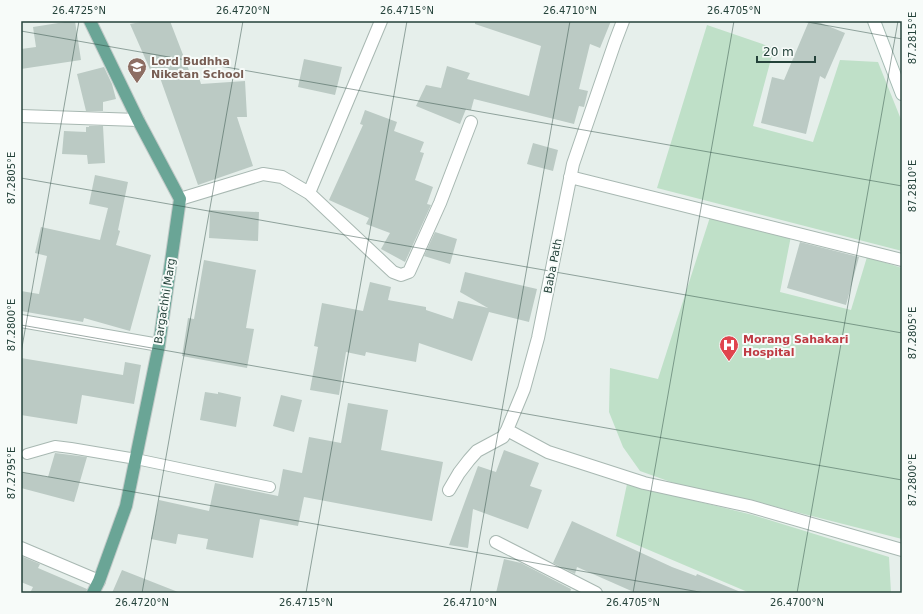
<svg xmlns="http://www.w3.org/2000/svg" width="923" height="614" font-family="'DejaVu Sans',sans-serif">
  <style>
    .green { fill: #bfe0c8 }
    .building { fill: #bbcac4 }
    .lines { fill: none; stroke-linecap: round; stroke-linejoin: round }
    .lane-casing { stroke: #a8b8b2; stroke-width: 12 }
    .street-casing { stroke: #a8b8b2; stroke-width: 14 }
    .secondary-casing { stroke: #a4bbb3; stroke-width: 14 }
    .primary-casing { stroke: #c2cac8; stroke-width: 14 }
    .lane { stroke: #fff; stroke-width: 10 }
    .street { stroke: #fff; stroke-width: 12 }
    .secondary { stroke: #fff; stroke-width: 12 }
    .primary { stroke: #6aa596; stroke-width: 12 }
    .ticks { fill: none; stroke: #24423a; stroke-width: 1; stroke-opacity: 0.45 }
    .labels { text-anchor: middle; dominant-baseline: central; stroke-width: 4; stroke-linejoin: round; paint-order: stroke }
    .education-label { font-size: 11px; font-weight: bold; fill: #785e54; stroke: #f7fbf9; text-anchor: start }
    .street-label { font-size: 11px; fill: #24423a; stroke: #f7fbf9 }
    .health-label { font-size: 11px; font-weight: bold; fill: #be3a42; stroke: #f7fbf9; text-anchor: start }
    .neatline { fill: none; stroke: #24423a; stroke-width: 1.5 }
    .ticks-label { font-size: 10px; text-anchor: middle; fill: #24423a }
  </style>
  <rect width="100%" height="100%" fill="#e6efeb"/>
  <!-- green -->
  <path class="green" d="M707,25L774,48L753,126L813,142L840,60L878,62L902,122V251L657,188Z
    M711,214L791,236L780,292L851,310L867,257L902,268V539L745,499L682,486L640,471L623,447L609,412L610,368L658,379Z
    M627,484L753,515L889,557L891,593H750L616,536Z"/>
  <!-- building -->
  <path class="building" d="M71,21H75L81,60L21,69V49L36,47L33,27Z
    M146,21H170L190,73L197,71L201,84L245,81L247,117H237L253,166L198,185L158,72L152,74L130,24Z
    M475,21H611L600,48L590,44L579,89L588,91L584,107L579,106L574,124L474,99L471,110L466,109L460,124L416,106L426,85L441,88L447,66L470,73L467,79L529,96L541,46L475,24Z
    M809,21H816L845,33L825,79L820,76L806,134L761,123L772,77L784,80Z
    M304,59L342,67L335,95L298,87Z
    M104,67L112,84L116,99L103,102V111H86L77,74Z
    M365,110L397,122L394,131L424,142L420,152L424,153L415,180L433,187L427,204L431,205L405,262L381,249L390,233L366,224L369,218L329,200L363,125L360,124Z
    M89,126H103L105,163L88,164L87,155L62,154L64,131L86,132V127H89Z
    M533,143L558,150L553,171L527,164Z
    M95,175L128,182L118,230L120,231L116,245L151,255L130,331L84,318L83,322L21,311V291L39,294L47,256L35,253L41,227L100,240L108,208L89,204Z
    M210,210L259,212L258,241L209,238Z
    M435,232L457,239L450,264L424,256Z
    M800,242L859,257L846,305L787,288Z
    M204,260L256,270L246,328L254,329L247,368L182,356L188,318L194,319Z
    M465,272L537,289L529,322L489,312L472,361L419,343L416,362L366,352L365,356L346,352L339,395L310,390L318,347L314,346L322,303L363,311L370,282L391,287L388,300L426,307V310L453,319L458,301L488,308L460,292Z
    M21,358L123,375L125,362L141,365L134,404L82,395L77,424L21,415Z
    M205,392L218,394V392L241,397L236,427L200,420Z
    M281,395L302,400L294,432L273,426Z
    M348,403L388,410L381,450L443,462L432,521L304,497L298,526L260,519L253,558L206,549L208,539L178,534L176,544L151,539L159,500L209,511L215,483L278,496L283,469L302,473L309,437L341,443Z
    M504,450L539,463L530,486L542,490L528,529L473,509L468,548L449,545L478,466L496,472Z
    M55,453L87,457L74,502L21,488V472L48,477Z
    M572,521L672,567L696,576L697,574L743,593H636L577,567L575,574L553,563Z
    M21,556L40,564L38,568L87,589L86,593H30L33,587L21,582Z
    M504,559L521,563L571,589L570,593H496Z
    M122,570L178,592V593H112Z"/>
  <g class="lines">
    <defs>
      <path id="lane" d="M27,454L55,446L71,448L136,459L270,487"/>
      <path id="street" d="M21,116L138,120
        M570,177L902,260
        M309,193L381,21
        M180,199L263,174L282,177L309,193L393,272L401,275L409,272L440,203L471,122
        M21,321L159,345
        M507,430L548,452L644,483L749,506L902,550
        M449,490L459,473L469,460L477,451L503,437L507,430L524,389L538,338L573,164L615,42L623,21
        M496,542L596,593
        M21,548L99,581"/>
      <path id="secondary" d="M874,21L902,94"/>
      <path id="primary" d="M90,21L138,120L180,199L159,345L126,506L99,581L93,593"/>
    </defs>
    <!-- lane casing -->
    <use href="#lane" class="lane-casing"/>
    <!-- street casing -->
    <use href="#street" class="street-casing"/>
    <!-- secondary casing -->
    <use href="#secondary" class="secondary-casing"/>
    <!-- primary casing -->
    <use href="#primary" class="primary-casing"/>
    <!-- lane -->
    <use href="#lane" class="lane"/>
    <!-- street -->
    <use href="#street" class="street"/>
    <!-- secondary -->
    <use href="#secondary" class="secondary"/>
    <!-- primary -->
    <use href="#primary" class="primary"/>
  </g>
  <!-- ticks -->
  <path class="ticks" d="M802,21L902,39M21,31L902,186M21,178L902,333M21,325L902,480M21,353L79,21M21,472L705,593M142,593L243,21M306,593L407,21M470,593L570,21M633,593L734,21M797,593L898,21"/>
  <!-- icons -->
  <defs>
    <symbol id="school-pin" viewBox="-11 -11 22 30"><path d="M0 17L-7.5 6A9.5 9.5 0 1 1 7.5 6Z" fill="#8d6e63" stroke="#f7fbf9"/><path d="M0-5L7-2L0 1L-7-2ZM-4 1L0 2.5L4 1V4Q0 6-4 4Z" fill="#fff"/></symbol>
    <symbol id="hospital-pin" viewBox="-11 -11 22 30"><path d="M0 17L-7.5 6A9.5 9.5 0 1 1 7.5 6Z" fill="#e0444e" stroke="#f7fbf9"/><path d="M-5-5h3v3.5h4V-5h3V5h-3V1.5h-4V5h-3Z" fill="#fff"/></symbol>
  </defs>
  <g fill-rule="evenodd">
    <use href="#school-pin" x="126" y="56" width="22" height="30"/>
    <use href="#hospital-pin" x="718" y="334" width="22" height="30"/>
  </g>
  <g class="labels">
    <!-- education labels -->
    <g class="education-label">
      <text x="151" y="61">Lord Budhha<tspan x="151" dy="13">Niketan School</tspan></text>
    </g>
    <!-- street labels -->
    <g class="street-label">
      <text transform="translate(553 266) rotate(-79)">Baba Path</text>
      <text transform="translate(165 301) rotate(-81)">Bargachhi Marg</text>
    </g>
    <!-- health labels -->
    <g class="health-label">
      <text x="743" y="339">Morang Sahakari<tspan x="743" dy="13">Hospital</tspan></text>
    </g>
  </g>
  <!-- border -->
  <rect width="923" height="614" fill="none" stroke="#f7fbf9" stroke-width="44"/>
  <!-- scale -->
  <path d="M757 56v6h58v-6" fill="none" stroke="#24423a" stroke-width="2"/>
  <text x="763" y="56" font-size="12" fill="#24423a" stroke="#f7fbf9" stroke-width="3" paint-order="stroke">20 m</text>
  <rect x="22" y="22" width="879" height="570" class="neatline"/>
  <g class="ticks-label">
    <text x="79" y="14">26.4725°N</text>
    <text x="243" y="14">26.4720°N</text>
    <text x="407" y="14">26.4715°N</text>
    <text x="570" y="14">26.4710°N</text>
    <text x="734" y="14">26.4705°N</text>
    <text transform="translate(912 38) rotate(-90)" y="4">87.2815°E</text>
    <text transform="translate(11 178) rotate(-90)" y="4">87.2805°E</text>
    <text transform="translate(912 186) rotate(-90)" y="4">87.2810°E</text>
    <text transform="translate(11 325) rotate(-90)" y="4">87.2800°E</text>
    <text transform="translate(912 333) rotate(-90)" y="4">87.2805°E</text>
    <text transform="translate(11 473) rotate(-90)" y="4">87.2795°E</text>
    <text transform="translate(912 480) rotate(-90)" y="4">87.2800°E</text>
    <text x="142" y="606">26.4720°N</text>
    <text x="306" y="606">26.4715°N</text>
    <text x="470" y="606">26.4710°N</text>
    <text x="633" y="606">26.4705°N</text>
    <text x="797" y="606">26.4700°N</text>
  </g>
</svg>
